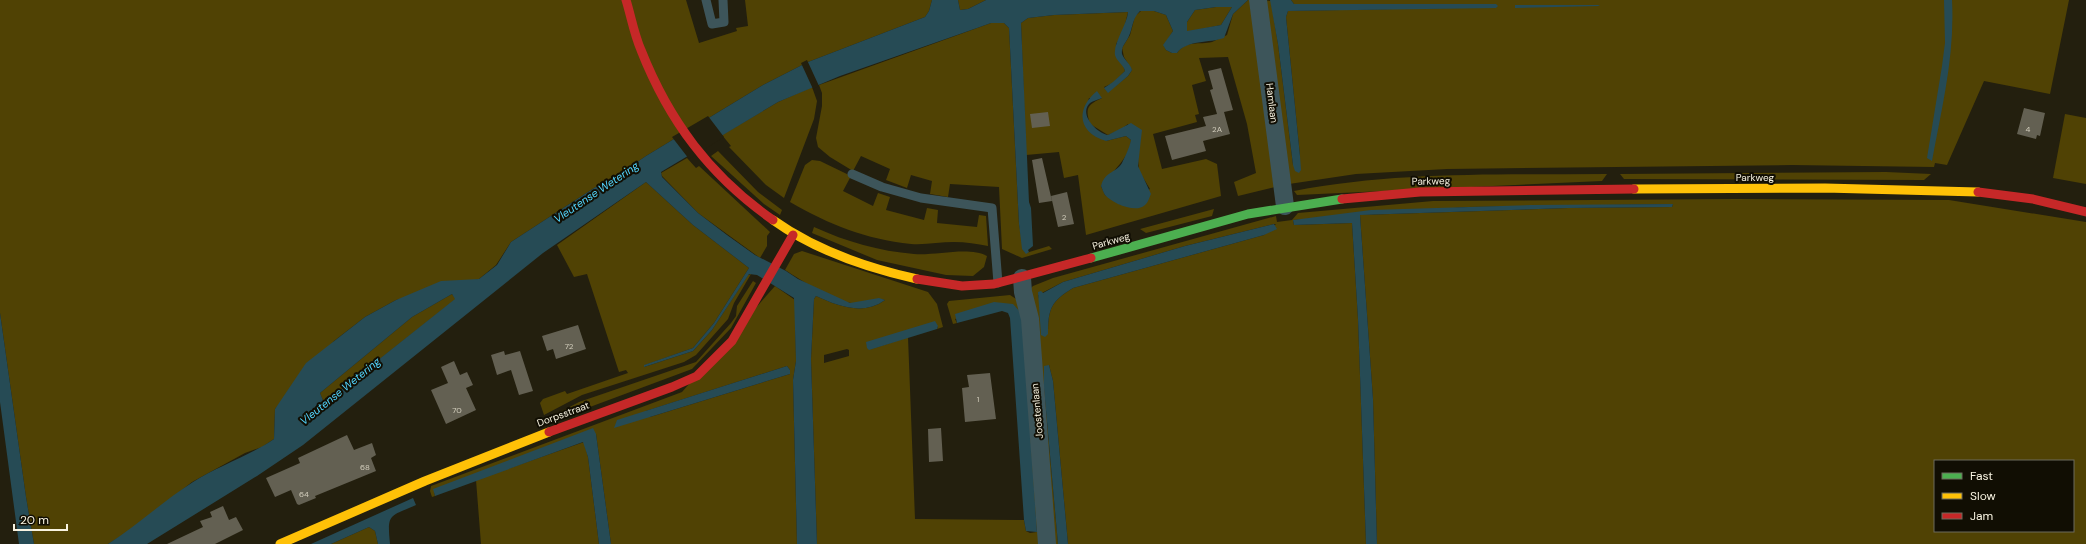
<svg xmlns="http://www.w3.org/2000/svg" width="2086" height="544" font-family="'DM Sans',sans-serif">
  <style>
    .green { fill: #504204; fill-rule: evenodd }
    .water { fill: #264b55; fill-rule: evenodd }
    .pier { fill: #231f0e }
    .building { fill: #636052 }
    .lines { fill: none; stroke-linecap: round; stroke-linejoin: round }
    .lane { stroke: #3d555a; stroke-width: 9 }
    .street { stroke: #3d555a; stroke-width: 18 }
    .fast { stroke: #4caf50; stroke-width: 9 }
    .slow { stroke: #ffc107; stroke-width: 9 }
    .jam { stroke: #c62828; stroke-width: 9 }
    .labels { text-anchor: middle; dominant-baseline: central; stroke-width: 4; stroke-linejoin: round; paint-order: stroke }
    .number-label { font-size: 8px; fill: #d3cebd }
    .street-label { font-size: 10px; fill: #f8f3e1; stroke: #110e03 }
    .water-label { font-size: 11px; font-style: italic; fill: #53d6ff; stroke: #110e03 }
  </style>
  <rect width="100%" height="100%" fill="#231f0e"/>
  <!-- green -->
  <path class="green" d="M0,0H686L699,43L737,31L736,28L748,26L745,0H932L929,11L925,17L808,62L763,85L646,156L615,177L594,188L511,242L496,265L479,279L396,300L365,317L334,341L275,409L274,439L262,447L245,453L192,482L134,528L108,544H34L26,497L0,313Z
    M958,0H986L968,9L960,10Z
    M1248,0H1255L1275,187L1238,196L1234,182L1256,173L1247,124L1228,57L1199,58L1206,81L1192,85L1199,114L1195,115L1197,122L1153,134L1162,169L1206,159L1217,164L1221,196L1086,235L1078,175L1064,178L1059,152L1026,155L1021,23L1028,18L1054,15L1128,12L1123,33L1116,44L1125,71L1113,83L1104,87L1108,92L1128,76L1132,70L1124,57L1122,48L1130,35L1135,16L1141,11H1154L1166,15L1173,31L1164,45L1166,50L1172,53H1177C1186,40 1200,45 1212,42C1217,40 1222,37 1227,35L1233,14ZM1089,98H1102C1087,105 1085,108 1090,124L1108,135L1120,130L1128,124L1139,150L1138,159L1139,171L1150,189L1121,205L1105,195L1101,186C1111,173 1131,156 1131,140L1126,136L1106,141L1083,119Z
    M1261,0L1271,1L1278,44L1293,165L1300,156L1286,17L1288,11L1497,7L1420,4H1294L1291,0H2069L2050,94L1984,81L1947,165L1935,163L1934,167L1792,165L1447,169L1356,174L1289,184Z
    M1216,7H1232L1221,25L1187,32V22L1195,10Z
    M991,23H1004L1009,28L1019,224L1024,251L1026,253L1049,246L1052,249L1022,258L1002,249L999,187L950,184L948,197L930,194L932,181L911,175L907,188L886,180L890,169L861,156L853,171L830,157L818,147L816,138L822,106V93L819,85Z
    M812,87L817,101L814,119L784,198L766,185L729,147L731,146L722,135L778,102Z
    M2065,114L2086,118V184L2053,178Z
    M718,151L758,192L782,210L780,215L764,204L711,156Z
    M687,158L696,168L699,166L770,232L767,236V246L760,258L698,213L662,176L661,173Z
    M812,160L820,161L851,176L843,191L873,206L878,193L890,197L886,210L924,220L927,208L938,210L937,223L977,227L979,215L986,216L988,246C977,244 966,242 954,242C940,242 926,245 911,244C865,239 830,225 790,202L805,165Z
    M1886,172L1931,174L1924,180L1624,179L1620,174Z
    M1607,174L1602,181L1297,195L1294,191C1397,171 1503,175 1607,174Z
    M646,182L693,225L749,268L714,323L693,348L645,365L644,367L693,351L712,330L748,275L751,274L734,303L728,319L696,355L684,362L582,395L544,415L540,403L543,399L565,391L567,394L628,373L626,370L619,372L587,274L574,277L557,245Z
    M1736,199L1949,200L2086,222V544H1377L1373,399L1360,215L1568,208L1672,207L1673,204L1467,207L1293,220L1294,225L1352,223L1358,319L1366,544H1068L1053,381L1049,365L1044,388L1058,544H1051L1031,288L1033,286L1053,278L1276,216L1277,222L1292,220L1298,213L1433,201ZM1274,224H1276L1264,235L1073,288C1051,301 1048,309 1048,334L1038,295L1063,282L1185,246ZM1935,461H2073V531H1935Z
    M1214,209L1212,216L1146,233L1140,229Z
    M814,227C847,242 879,251 914,254C935,256 969,246 987,256L984,267L973,276L946,275L877,260L812,233Z
    M802,251L928,292L937,304L943,327L937,329L938,326L869,350L908,337L915,519L1024,520L1026,531L1030,533L1037,532L1016,307L955,319L957,323L953,324L947,304L949,301L1010,295L1019,301L1044,544H817L811,359L814,299L816,296C838,306 863,316 885,300C874,297 863,304 851,303C835,302 799,279 785,270L794,254ZM847,349L849,350V356L824,363V355Z
    M753,281L756,283L731,328L692,369L555,420L551,417L579,402L696,362L731,323L736,316L737,306Z
    M775,286L795,300L796,361L793,380L797,544H611L596,434L434,492L435,496L432,497L430,491L431,486L682,392ZM787,366L790,370V374L650,417L647,416L646,411Z
    M452,294L456,299L324,403L320,393L412,317Z
    M584,442L588,457L599,544H481L476,480Z
    M369,527L375,531L378,544H331Z"/>
  <!-- water -->
  <path class="water" d="M932,0H958L960,10L968,9L986,0H1248L1233,14L1224,38C1210,43 1186,40 1177,53H1172L1166,50L1163,45L1173,31L1166,15L1154,11H1140C1132,19 1133,27 1129,36C1126,43 1121,46 1122,54C1124,60 1130,63 1132,70L1128,76L1108,93L1104,88L1113,82L1125,71C1123,64 1117,62 1115,55C1113,43 1127,25 1128,12L1054,15L1028,18L1021,23L1029,202L1031,208L1033,246L1028,250L1029,252L1026,254L1022,249L1019,224L1009,28L1004,23H991L977,28L840,76L778,102L661,172L662,177L698,213L727,235L755,255L786,271L798,279L850,303L879,298L885,300C863,316 838,306 816,296L814,299L811,359L817,544H797L793,380L796,361L794,298L757,275L749,274L712,330L693,351L644,367V365L693,348L714,323L749,268L693,225L646,182L543,253L303,445L257,476L147,544H108C138,525 163,501 193,482C218,466 249,456 274,439L275,409L306,363L365,317L396,300L441,281L479,279L497,265L511,242L594,188L615,177L646,156L763,85L808,62L925,17L929,11ZM1216,7H1232L1221,25L1187,31V22L1195,10ZM452,294L455,299L324,403L320,393L412,317Z
    M1270,0H1291L1294,4H1496L1498,6L1496,8L1288,11L1286,17L1300,156L1301,170L1299,173L1295,171L1293,165L1278,44Z
    M1944,0H1952C1955,55 1942,107 1932,161L1927,158L1942,66L1945,43Z
    M1515,5H1598L1600,6L1515,8Z
    M1097,91L1102,98C1099,99 1093,101 1090,103C1078,114 1097,133 1108,135L1131,123L1142,130L1138,166L1151,194C1149,198 1148,203 1145,205C1136,214 1112,203 1105,195C1103,192 1102,188 1101,186C1105,171 1116,173 1122,163C1126,154 1129,149 1131,140L1126,136L1106,141C1078,133 1075,109 1097,91Z
    M1673,204L1672,207L1568,208L1360,215L1373,399L1377,544H1366L1358,319L1352,223L1294,225L1293,220L1371,210L1531,205Z
    M1274,224L1277,229L1264,235L1073,288C1051,301 1048,309 1048,334L1045,337L1041,335L1038,292L1041,291L1043,293L1063,282L1185,246Z
    M994,302L1013,304L1022,314L1037,532L1026,531L1024,520L1010,318L1008,313L1002,311L957,323L955,314Z
    M0,313L26,497L34,544H19L0,402Z
    M935,321L938,326L937,329L869,350L867,348L866,342Z
    M1049,365L1053,381L1068,544H1058L1044,388V366Z
    M787,366L790,370V374L614,428L617,420Z
    M593,428L596,434L611,544H599L588,457L583,442L435,496L433,489Z
    M413,498L416,505C389,517 387,513 390,544H378L375,531L369,527L331,544H311Z"/>
  <!-- pier -->
  <path class="pier" d="M807,60L819,86L813,89L801,63Z
    M708,116L724,137L689,159L672,137Z"/>
  <!-- building -->
  <path class="building" d="M1221,68L1233,110L1224,112L1230,134L1203,141L1206,151L1172,160L1165,136L1206,126L1203,117L1217,114L1210,90L1213,89L1208,71Z
    M2024,108L2045,113L2040,136L2037,135L2036,139L2017,134Z
    M1048,112L1050,126L1032,128L1030,114Z
    M1042,158L1052,201L1039,203L1032,160Z
    M1067,192L1074,224L1058,227L1051,196Z
    M578,325L586,349L556,359L553,349L547,351L542,336Z
    M504,351L505,355L520,351L533,391L519,395L511,370L497,375L491,355Z
    M454,361L460,375L467,372L473,385L466,388L476,410L446,424L431,390L448,383L441,367Z
    M990,373L996,419L965,422L962,388L969,387L967,375Z
    M941,428L943,461L929,462L928,429Z
    M347,435L354,450L372,443L376,455L371,458L376,471L315,496L316,498L299,505L297,504L291,490L275,497L266,478L300,463L298,458Z
    M223,506L229,520L236,517L243,530L215,544H167L203,527L200,521L212,517L210,512Z"/>
  <g class="lines">
    <!-- lane -->
    <path class="lane" d="M706,0L712,24L724,22L723,0
      M852,174L882,187L921,198L992,208L998,283"/>
    <!-- street -->
    <path class="street" d="M1258,0L1285,206
      M1022,278L1023,292L1030,319L1047,544"/>
    <!-- fast -->
    <path class="fast" d="M1091,258L1248,214L1342,199"/>
    <!-- slow -->
    <path class="slow" d="M1634,189L1825,188L1978,192
      M773,220C815,250 867,268 917,279
      M280,544L425,481L549,432"/>
    <!-- jam -->
    <path class="jam" d="M626,0C631,16 634,34 641,50C669,121 710,176 773,220
      M1978,192L2033,199L2086,212
      M1342,199L1420,192L1634,189
      M917,279L962,286L994,284L1091,258
      M549,432L672,387L697,376L732,341L793,235"/>
  </g>
  <g class="labels">
    <!-- number labels -->
    <g class="number-label">
      <text x="1217" y="129">2A</text>
      <text x="2028" y="129">4</text>
      <text x="1064" y="217">2</text>
      <text x="569" y="346">72</text>
      <text x="978" y="399">1</text>
      <text x="457" y="410">70</text>
      <text x="365" y="467">68</text>
      <text x="304" y="494">64</text>
    </g>
    <!-- street labels -->
    <g class="street-label">
      <text transform="translate(1272 103) rotate(83)">Hamlaan</text>
      <text x="1755" y="177">Parkweg</text>
      <text transform="translate(1431 181) rotate(-1)">Parkweg</text>
      <text transform="translate(1111 241) rotate(-16)">Parkweg</text>
      <text transform="translate(1037 411) rotate(-95)">Joostenlaan</text>
      <text transform="translate(563 414) rotate(-20)">Dorpsstraat</text>
    </g>
    <!-- water labels -->
    <g class="water-label">
      <text transform="translate(596 192) rotate(-34)">Vleutense Wetering</text>
      <text transform="translate(340 391) rotate(-39)">Vleutense Wetering</text>
    </g>
  </g>
  <!-- legend -->
  <rect x="1934" y="460" width="140" height="72" fill="#110e03" stroke="#6d6a5c"/>
  <rect x="1942" y="473" width="20" height="6" fill="#4caf50" stroke="#6d6a5c"/>
  <text x="1970" y="480" font-size="12" fill="#f8f3e1">Fast</text>
  <rect x="1942" y="493" width="20" height="6" fill="#ffc107" stroke="#6d6a5c"/>
  <text x="1970" y="500" font-size="12" fill="#f8f3e1">Slow</text>
  <rect x="1942" y="513" width="20" height="6" fill="#c62828" stroke="#6d6a5c"/>
  <text x="1970" y="520" font-size="12" fill="#f8f3e1">Jam</text>
  <!-- scale -->
  <path d="M14 524v6h53v-6" fill="none" stroke="#f8f3e1" stroke-width="2"/>
  <text x="20" y="524" font-size="12" fill="#f8f3e1" stroke="#110e03" stroke-width="3" paint-order="stroke">20 m</text>
</svg>
